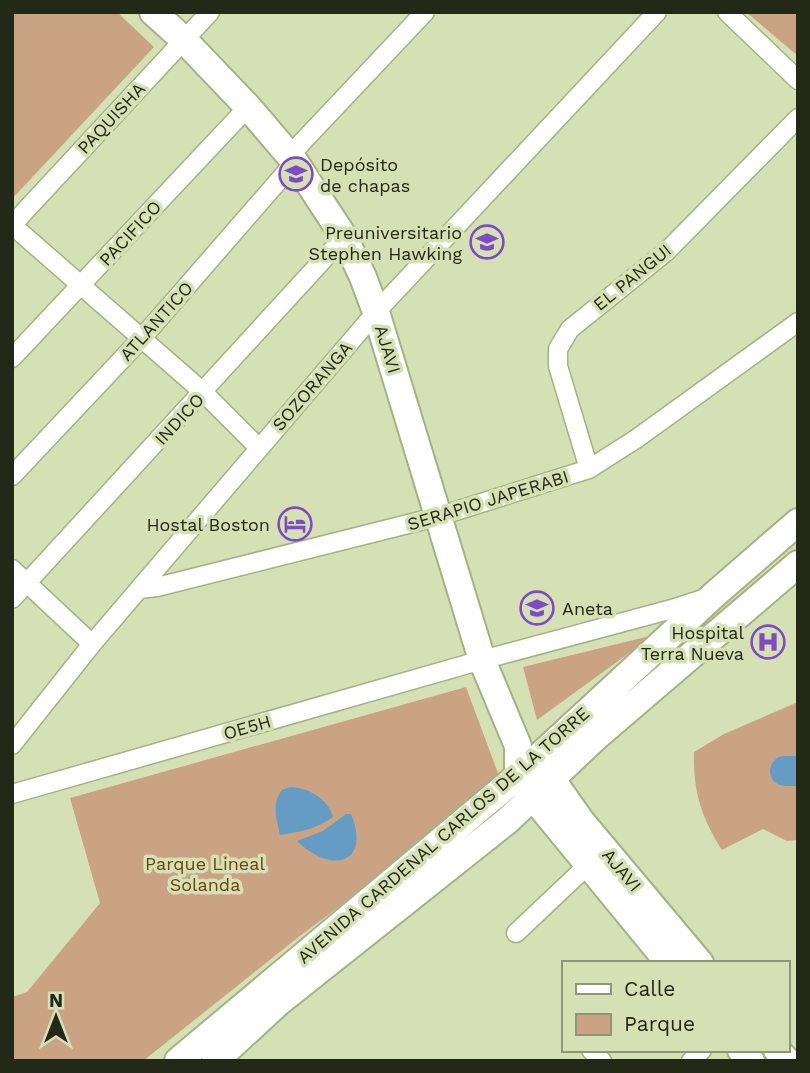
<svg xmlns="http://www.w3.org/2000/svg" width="810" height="1073" font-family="'Work Sans',sans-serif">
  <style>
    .green { fill: #caa384 }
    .water { fill: #649cc3 }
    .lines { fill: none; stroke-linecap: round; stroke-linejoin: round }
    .river { stroke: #649cc3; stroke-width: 30 }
    .street-casing { stroke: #a5b185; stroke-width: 21 }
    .secondary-casing { stroke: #a5b185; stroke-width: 30 }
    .street { stroke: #fff; stroke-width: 18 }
    .secondary { stroke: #fff; stroke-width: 26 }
    .labels { text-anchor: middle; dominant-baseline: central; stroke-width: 7; stroke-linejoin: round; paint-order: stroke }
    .street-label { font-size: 18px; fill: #242817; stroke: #d5e1b4 }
    .poi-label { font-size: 18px; fill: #242817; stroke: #d5e1b4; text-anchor: end }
    .park-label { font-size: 18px; fill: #724010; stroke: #d5e1b4 }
  </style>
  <rect width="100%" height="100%" fill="#d5e1b4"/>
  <!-- green -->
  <path class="green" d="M12,12H117L154,47L12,199Z
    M746,12H798V56Z
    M654,635L537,720L523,667Z
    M466,687L502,784L300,936L143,1061H12V997L27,992L100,903L70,798Z
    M798,702V840L787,841L763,829L722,850C701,817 693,791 694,752L724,734Z"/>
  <!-- water -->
  <path class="water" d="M290,787C308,787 328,799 333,817C316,829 300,832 280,835C277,819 271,804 282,790Z
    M346,814H351C372,865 330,874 297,841L323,831Z"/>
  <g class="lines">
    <!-- river -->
    <path class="river" d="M785,771H798"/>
    <defs>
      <path id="street" d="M727,12L798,80
        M290,155L425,12
        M12,225L203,392L259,448
        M12,225L210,12
        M12,358L248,107
        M589,469L558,366V349L570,329L667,251L798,118
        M12,476L141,339L295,162
        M12,569L92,644
        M139,589L157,587L440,516L589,469L636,439L798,322
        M12,599L344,237
        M12,745L92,644L376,312L657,12
        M12,794L482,660L672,609L706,598
        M516,933L589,864
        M591,1050L602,1061
        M691,1061L702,1050"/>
      <path id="secondary" d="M153,12L183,39L248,107L295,162L344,237L363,277L376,312L482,660L518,746V776L532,796L669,963
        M543,767L581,821L700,963
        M741,1050L751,1061
        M777,1050L787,1061
        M178,1061L518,776L715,594L798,522
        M215,1061L279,1002L507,821L597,736L798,564"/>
    </defs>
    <!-- street casing -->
    <use href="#street" class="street-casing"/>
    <!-- secondary casing -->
    <use href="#secondary" class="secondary-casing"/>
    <!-- street -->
    <use href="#street" class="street"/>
    <!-- secondary -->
    <use href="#secondary" class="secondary"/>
  </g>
  <!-- icons -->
  <defs>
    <symbol id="school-ring" viewBox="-11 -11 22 22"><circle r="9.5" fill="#d5e1b4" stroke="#7e4bc3" stroke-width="1.5"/><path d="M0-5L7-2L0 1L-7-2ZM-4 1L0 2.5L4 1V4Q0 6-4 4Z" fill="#7e4bc3"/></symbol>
    <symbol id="hotel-ring" viewBox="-11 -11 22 22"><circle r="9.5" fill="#d5e1b4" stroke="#7e4bc3" stroke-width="1.5"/><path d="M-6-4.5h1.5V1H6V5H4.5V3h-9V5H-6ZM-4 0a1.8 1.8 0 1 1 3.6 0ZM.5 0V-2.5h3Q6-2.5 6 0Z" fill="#7e4bc3"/></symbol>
    <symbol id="hospital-ring" viewBox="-11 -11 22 22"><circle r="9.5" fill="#d5e1b4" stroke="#7e4bc3" stroke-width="1.5"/><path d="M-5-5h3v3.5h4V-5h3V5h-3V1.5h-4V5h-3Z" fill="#7e4bc3"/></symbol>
  </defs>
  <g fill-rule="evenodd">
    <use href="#school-ring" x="277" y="155" width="38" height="38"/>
    <use href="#school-ring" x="468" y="223" width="38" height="38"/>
    <use href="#hotel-ring" x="276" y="505" width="38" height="38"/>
    <use href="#school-ring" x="518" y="589" width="38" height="38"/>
    <use href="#hospital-ring" x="749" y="623" width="38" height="38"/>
  </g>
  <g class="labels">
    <!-- street labels -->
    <g class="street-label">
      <text transform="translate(111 118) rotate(-47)">PAQUISHA</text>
      <text transform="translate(130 233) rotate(-47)">PACIFICO</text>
      <text transform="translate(632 277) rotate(-39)">EL PANGUI</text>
      <text transform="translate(156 321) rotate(-48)">ATLANTICO</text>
      <text transform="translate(388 349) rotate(73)">AJAVI</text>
      <text transform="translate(312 386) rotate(-49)">SOZORANGA</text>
      <text transform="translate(179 419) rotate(-47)">INDICO</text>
      <text transform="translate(488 500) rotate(-17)">SERAPIO JAPERABI</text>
      <text transform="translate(247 727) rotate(-16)">OE5H</text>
      <text transform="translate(443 835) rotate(-41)">AVENIDA CARDENAL CARLOS DE LA TORRE</text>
      <text transform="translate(622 870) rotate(50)">AJAVI</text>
    </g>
    <!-- poi labels -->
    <g class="poi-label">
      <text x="320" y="164" text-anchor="start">Depósito<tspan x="320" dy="21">de chapas</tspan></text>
      <text x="462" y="232">Preuniversitario<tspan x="462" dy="21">Stephen Hawking</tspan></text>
      <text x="270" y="524">Hostal Boston</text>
      <text x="562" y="608" text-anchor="start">Aneta</text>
      <text x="744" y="632">Hospital<tspan x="744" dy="21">Terra Nueva</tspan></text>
    </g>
    <!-- park labels -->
    <g class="park-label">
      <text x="205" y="863">Parque Lineal<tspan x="205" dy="21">Solanda</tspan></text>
    </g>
  </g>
  <!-- border -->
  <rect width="810" height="1073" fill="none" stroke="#242817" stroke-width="28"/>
  <!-- legend -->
  <rect x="562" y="961" width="228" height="91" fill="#d5e1b4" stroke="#8e9775" stroke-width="2"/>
  <rect x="576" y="984" width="35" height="10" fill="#ffffff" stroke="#8e9775" stroke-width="2"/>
  <text x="624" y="996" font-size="21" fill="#242817">Calle</text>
  <rect x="576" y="1014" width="35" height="21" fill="#caa384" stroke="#8e9775" stroke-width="2"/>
  <text x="624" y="1031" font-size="21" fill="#242817">Parque</text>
  <!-- north arrow -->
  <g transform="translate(56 1017)" stroke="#d5e1b4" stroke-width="5" paint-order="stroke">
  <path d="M0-5L12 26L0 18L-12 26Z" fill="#242817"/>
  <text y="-10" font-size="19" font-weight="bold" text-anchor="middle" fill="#242817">N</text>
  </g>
</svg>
